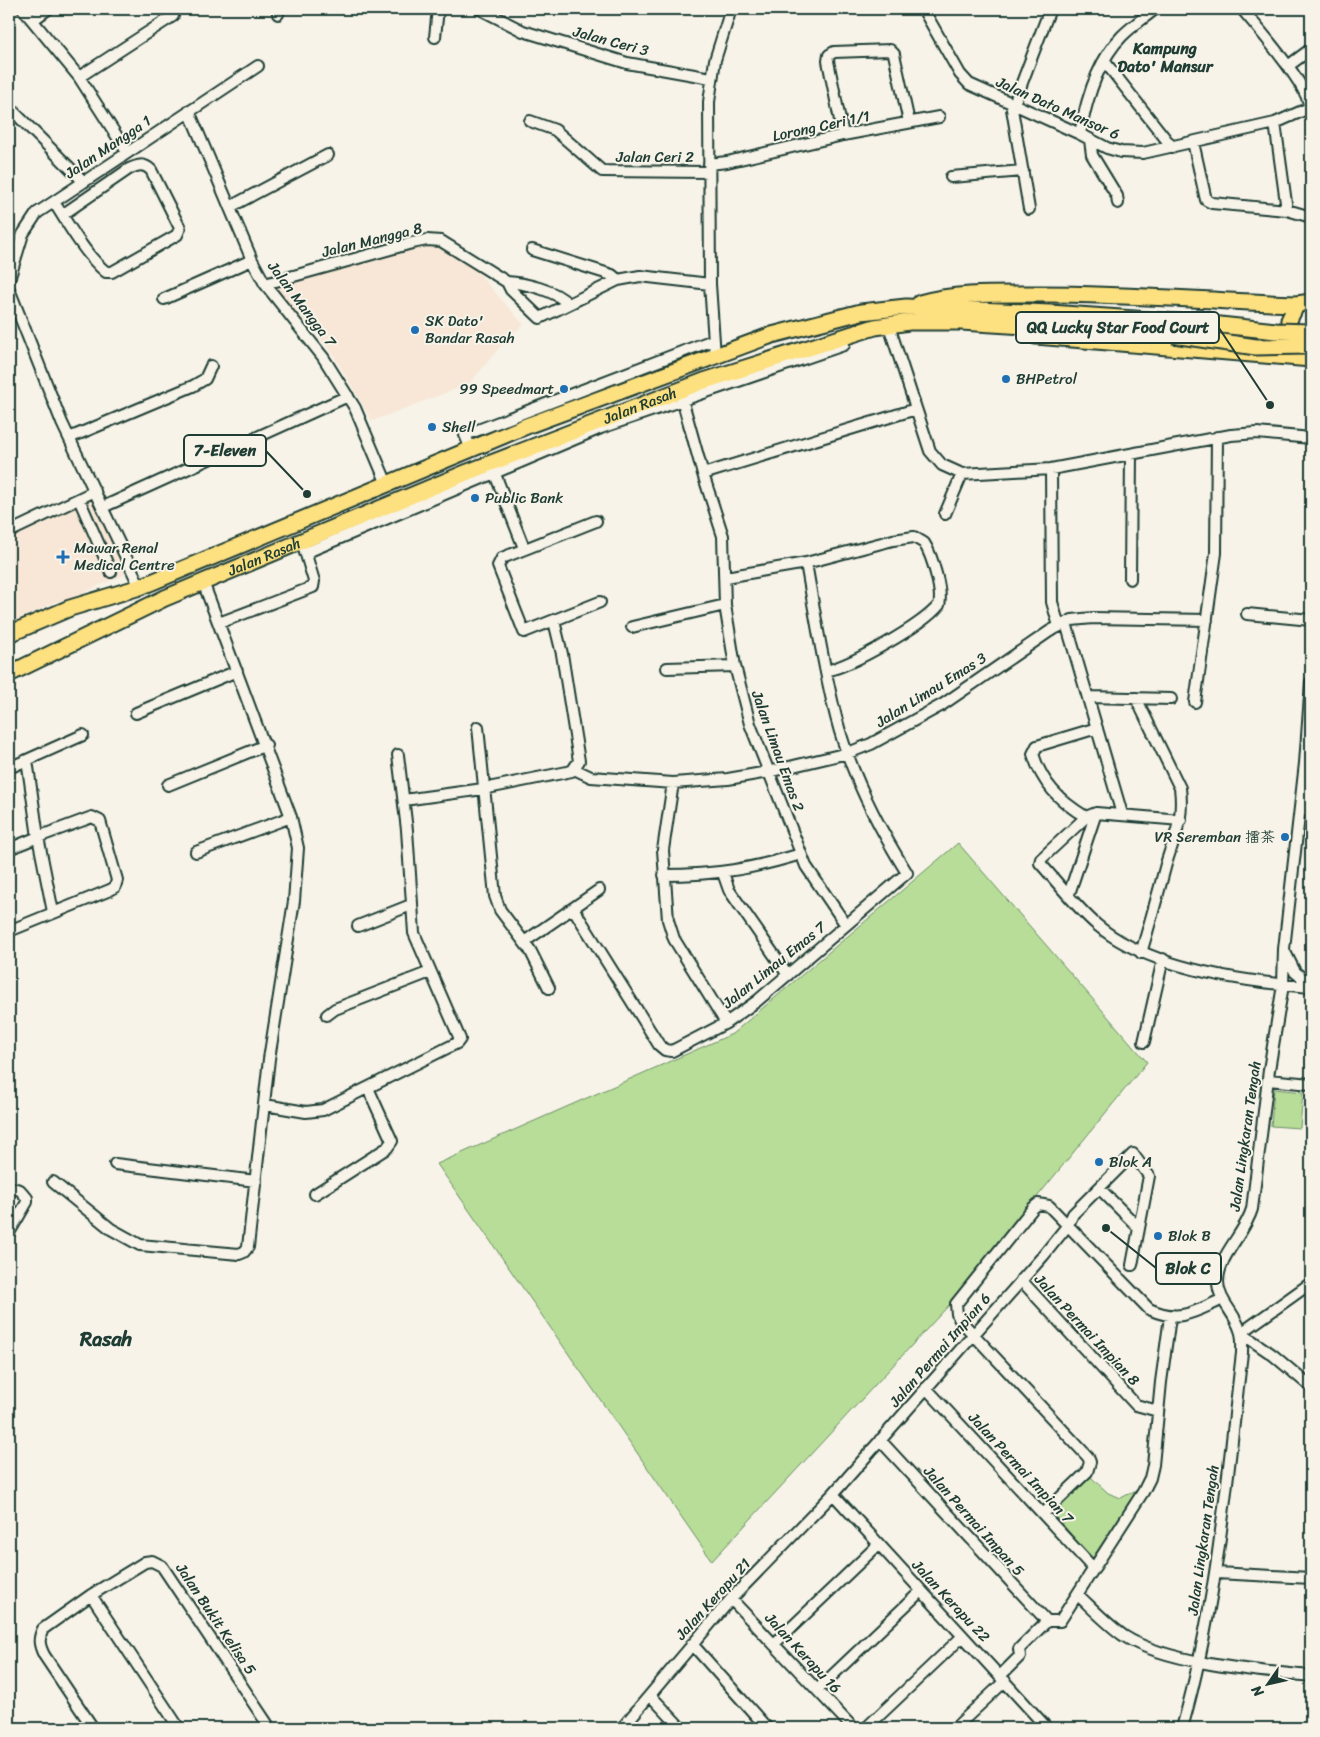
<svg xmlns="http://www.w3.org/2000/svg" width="1320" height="1737" font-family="Sriracha,'LXGW WenKai TC',sans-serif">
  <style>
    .built { fill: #f8e7d6 }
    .green { fill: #b7dd98; stroke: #6b8d66 }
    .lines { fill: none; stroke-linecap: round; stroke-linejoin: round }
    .minor-casing { stroke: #1f3d34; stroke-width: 14 }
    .highway-casing { stroke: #1f3d34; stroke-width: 19 }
    .minor { stroke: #f7f3e8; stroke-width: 10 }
    .highway { stroke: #fde080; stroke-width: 15 }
    .highway-bridge-casing { stroke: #1f3d34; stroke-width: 19; stroke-linecap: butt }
    .highway-bridge { stroke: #fde080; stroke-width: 15 }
    .poi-dot { fill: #1f6fb2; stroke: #f7f3e8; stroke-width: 2 }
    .labels { text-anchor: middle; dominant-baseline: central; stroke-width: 4; stroke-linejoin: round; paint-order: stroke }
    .street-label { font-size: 15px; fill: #1f3d34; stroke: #f7f3e8 }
    .poi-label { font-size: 15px; fill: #1f3d34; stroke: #f7f3e8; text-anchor: start }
    .neighbourhood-label { font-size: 16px; font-weight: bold; fill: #1f3d34; stroke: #f7f3e8 }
    .district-label { font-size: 20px; font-weight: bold; fill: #1f3d34; stroke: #f7f3e8 }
    .leader { fill: none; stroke: #1f3d34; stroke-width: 2 }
    .callout-dot { fill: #1f3d34; stroke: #f7f3e8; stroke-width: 2 }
    .callout { fill: #f7f3e8; stroke: #1f3d34; stroke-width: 2 }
    .callout-label { font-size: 16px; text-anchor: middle; font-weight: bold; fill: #1f3d34 }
  </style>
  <rect width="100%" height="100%" fill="#f7f3e8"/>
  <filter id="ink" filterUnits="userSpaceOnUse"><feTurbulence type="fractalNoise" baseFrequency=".02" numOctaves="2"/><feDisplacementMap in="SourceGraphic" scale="10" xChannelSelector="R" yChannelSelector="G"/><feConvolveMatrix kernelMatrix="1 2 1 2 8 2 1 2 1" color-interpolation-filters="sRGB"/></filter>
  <g filter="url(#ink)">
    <!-- built -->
    <path class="built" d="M429,245L444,248L470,264L524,325L510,335L469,384L372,421L331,351L273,285Z
      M92,499L126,574L67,600L55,602L9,624V540Z"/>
    <!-- green -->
    <path class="green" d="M958,843L1147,1062L950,1304L712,1561L437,1164L732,1034Z
      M1274,1089L1303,1092L1300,1128L1271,1126Z
      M1091,1477L1108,1493L1121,1498L1138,1489L1092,1559L1054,1514Z"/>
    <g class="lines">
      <defs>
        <path id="minor" d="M23,9L79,77L127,152
          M480,9L523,31L546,38L627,63L711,78
          M923,9L960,74L969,84L1080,134L1107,148L1121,152L1143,153L1275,123L1309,108C1311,88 1256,26 1242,9
          M278,14V9
          M33,20L48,9
          M435,37L438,9
          M1105,62L1172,147
          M1288,66L1311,49
          M79,77L173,16
          M9,107L84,182
          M189,111L252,260L265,284L323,357L355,408L387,484
          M530,121L555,130L602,171L708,172
          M1275,123L1287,210
          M1080,134C1086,101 1098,60 1122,36C1132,26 1144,18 1155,9
          M843,135L828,61L829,55L834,52L890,50L894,54L909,122
          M1090,140L1092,155L1117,196L1118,203
          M1193,142L1206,200L1212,203L1287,210L1311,217
          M709,164L727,162L843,135L939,117
          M951,177L1023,171
          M54,202C67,223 87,257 106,272H112L177,235L180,228L151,170C143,163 138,165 129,169L62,215
          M230,207L328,155
          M1029,209L1012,109L1050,9
          M532,250L612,275L618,280
          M9,280L23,234L37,213L258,66
          M265,284L412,243L427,240L441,241L507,282
          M9,289L62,423L140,587
          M164,299L252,260
          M568,304C556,290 524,283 507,282L511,290L540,318L618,280L640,276L710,284
          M891,332L930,451L942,465L962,474L1034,470L1051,469L1231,435L1257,433L1311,438
          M715,356L710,284L709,102L715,60L731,9
          M682,399L703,474L723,536L725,605L735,666L750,724L806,866L846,925
          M69,438L193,386L205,379L211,366
          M471,449L465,435L713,340
          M1051,469L1052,602L1059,626
          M495,474L524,548
          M703,474L916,409
          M79,499L111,572
          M103,507L348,396
          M945,514L962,474
          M596,521L502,558L498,566L524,632L600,602
          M9,532L95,491
          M305,553L601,428L844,345
          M726,577L806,563L893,540L914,537L924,543C932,555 943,592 939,605C922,626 852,665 826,671
          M1130,579L1131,454
          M1247,614L1311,620
          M219,623L313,587L314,581L304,548
          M1066,623L1122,814
          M632,627L725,605
          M667,668L735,666
          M1088,697L1171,699
          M1136,698L1180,788C1184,820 1175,834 1166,864C1158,894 1150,923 1141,953
          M1195,702L1216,553L1217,437
          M136,713L237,671
          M478,727L495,896L500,910L530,950L549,988
          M9,768L83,735
          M574,769L591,777L673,783L728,779L768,772L848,753L871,744L942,705L1050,631L1072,620L1093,618L1207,620
          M673,783L663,850L668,920L674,939L726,1023
          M168,785L266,745
          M1311,798L1301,802L1311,815
          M404,800L483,789L572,771L579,761L562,654L554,621
          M1086,817C1059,801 1042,783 1033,754L1037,746L1097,728
          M1181,820L1096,813L1086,817L1041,859L1040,863C1058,883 1077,908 1097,925C1149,969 1245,982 1311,987
          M9,849L38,837L53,912
          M196,852L291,817
          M723,873L729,890L788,975
          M664,875C716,875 751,869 801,854
          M1069,894L1096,813
          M573,908L659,1045L665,1050L672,1051L726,1023L757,1001L907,873C877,825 850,772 836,717C823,666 815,614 806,563
          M358,926L411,905
          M9,931L110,890L115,887L117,880L100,821L92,817L38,837L27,760
          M524,942L599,890
          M1286,954L1295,972L1311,985
          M327,1015L335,1009L430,972
          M1144,1042L1163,959
          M1268,1080L1311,1084
          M265,1105L306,1112L323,1110L457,1043L460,1039L414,933L407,830L398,755
          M115,1164L256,1181
          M53,1182L111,1229L140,1245L239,1254L244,1252L248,1247L269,1059L294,901L298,848L291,817L203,582
          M9,1187L20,1190L27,1198V1202L9,1233
          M1100,1189L1138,1227
          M315,1194L387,1148L392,1141L368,1088
          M1021,1280L1136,1405L1158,1411
          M1311,1283L1241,1333L1273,1355L1311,1387
          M926,1388L1094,1569
          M880,1440L1047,1621
          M833,1494L1047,1728
          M1043,1514L1087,1472L1090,1462L1088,1457L960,1320L957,1314L956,1304L1033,1208L1038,1204L1049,1206L1149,1309C1180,1323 1194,1312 1223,1299
          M1216,1573L1311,1578
          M91,1595L179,1728
          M1078,1595C1093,1609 1108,1625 1124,1636C1167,1664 1260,1671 1311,1676
          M731,1599L853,1728
          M1047,1621H1060L1143,1492L1150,1478L1153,1465L1161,1382L1170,1317
          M692,1644L767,1728
          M774,1644L878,1545
          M1000,1676L1020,1656L1019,1649L1047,1621
          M817,1690L921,1591
          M650,1695L681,1728
          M93,1728L44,1655C39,1645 38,1639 43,1629L91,1595L145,1562L152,1561L162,1566L270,1728
          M622,1728L731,1599L833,1494L1043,1256L1068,1225L1073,1214L1133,1154L1149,1176L1132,1265
          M866,1728L963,1636
          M955,1728L1005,1681
          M1182,1728C1217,1606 1227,1479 1242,1353C1242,1346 1243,1337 1240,1330C1235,1313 1218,1300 1218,1282C1218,1255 1245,1234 1252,1209L1269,1070L1283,985L1284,949L1305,763L1311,682"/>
        <g id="highway">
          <path d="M920,303C955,293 993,294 1029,294C1118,293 1208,301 1297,304L1311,302"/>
          <path d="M1036,336L1311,359"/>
          <path d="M1288,343L1289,320L1297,304"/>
          <path d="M9,634L70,608L140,587L529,425L772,335L861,312L906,307L1050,313L1220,325"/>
          <path id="s1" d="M9,674L165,598L468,472L704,381L875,327L909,322H961L1173,335"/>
        </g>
      </defs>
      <!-- minor casing -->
      <use href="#minor" class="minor-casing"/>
      <!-- highway casing -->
      <use href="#highway" class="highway-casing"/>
      <!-- minor -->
      <use href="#minor" class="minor"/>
      <!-- highway -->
      <use href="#highway" class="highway"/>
      <defs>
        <path id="highway-bridge" d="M1220,325L1276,331L1311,332
          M1173,335L1256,347L1311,346"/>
      </defs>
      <!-- highway-bridge casing -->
      <use href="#highway-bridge" class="highway-bridge-casing"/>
      <!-- highway-bridge -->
      <use href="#highway-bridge" class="highway-bridge"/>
    </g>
  </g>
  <!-- markers -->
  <g class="poi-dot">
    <circle cx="415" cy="330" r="5"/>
    <circle cx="1006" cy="379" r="5"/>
    <circle cx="564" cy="389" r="5"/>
    <circle cx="432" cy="427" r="5"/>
    <circle cx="475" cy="498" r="5"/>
    <path d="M60.5 549.5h5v5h5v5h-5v5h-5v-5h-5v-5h5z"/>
    <circle cx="1285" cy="837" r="5"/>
    <circle cx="1099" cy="1162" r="5"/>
    <circle cx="1158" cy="1236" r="5"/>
  </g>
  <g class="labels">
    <!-- street labels -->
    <g class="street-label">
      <text transform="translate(611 41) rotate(15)">Jalan Ceri 3</text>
      <text transform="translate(1058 108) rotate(24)">Jalan Dato Mansor 6</text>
      <text transform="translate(821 126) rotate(-12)">Lorong Ceri 1/1</text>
      <text transform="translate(108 147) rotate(-34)">Jalan Mangga 1</text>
      <text x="655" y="157">Jalan Ceri 2</text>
      <text transform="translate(372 240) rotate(-14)">Jalan Mangga 8</text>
      <text transform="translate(302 304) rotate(53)">Jalan Mangga 7</text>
      <text stroke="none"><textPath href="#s1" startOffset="686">Jalan Rasah</textPath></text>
      <text stroke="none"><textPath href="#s1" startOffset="281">Jalan Rasah</textPath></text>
      <text transform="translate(931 690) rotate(-32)">Jalan Limau Emas 3</text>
      <text transform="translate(778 751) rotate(70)">Jalan Limau Emas 2</text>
      <text transform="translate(774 965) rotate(-39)">Jalan Limau Emas 7</text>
      <text transform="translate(1245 1136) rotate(-82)">Jalan Lingkaran Tengah</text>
      <text transform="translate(1087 1330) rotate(47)">Jalan Permai Impian 8</text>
      <text transform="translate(940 1350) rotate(-49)">Jalan Permai Impian 6</text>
      <text transform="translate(1021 1468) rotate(47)">Jalan Permai Impian 7</text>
      <text transform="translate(974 1521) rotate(48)">Jalan Permai Impan 5</text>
      <text transform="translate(1203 1540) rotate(-82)">Jalan Lingkaran Tengah</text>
      <text transform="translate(713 1599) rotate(-48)">Jalan Kerapu 21</text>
      <text transform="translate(951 1601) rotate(47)">Jalan Kerapu 22</text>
      <text transform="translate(216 1619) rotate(56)">Jalan Bukit Kelisa 5</text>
      <text transform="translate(803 1653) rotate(47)">Jalan Kerapu 16</text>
    </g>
    <!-- poi labels -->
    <g class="poi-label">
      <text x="425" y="321">SK Dato'<tspan x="425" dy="17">Bandar Rasah</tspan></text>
      <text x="1016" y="379">BHPetrol</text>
      <text x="554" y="389" text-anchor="end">99 Speedmart</text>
      <text x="442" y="427">Shell</text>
      <text x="485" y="498">Public Bank</text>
      <text x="74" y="548">Mawar Renal<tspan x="74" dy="17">Medical Centre</tspan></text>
      <text x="1275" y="837" text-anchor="end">VR Seremban 擂茶</text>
      <text x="1109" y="1162">Blok A</text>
      <text x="1168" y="1236">Blok B</text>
    </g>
    <!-- neighbourhood labels -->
    <g class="neighbourhood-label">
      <text x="1165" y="48">Kampung<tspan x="1165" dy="18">Dato' Mansur</tspan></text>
    </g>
    <!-- district labels -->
    <g class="district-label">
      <text x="106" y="1339">Rasah</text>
    </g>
  </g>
  <!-- callouts -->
  <path class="leader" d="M1270 405L1219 328M307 494L266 451M1106 1228L1156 1268"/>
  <g class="callout-dot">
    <circle cx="1270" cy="405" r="5"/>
    <circle cx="307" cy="494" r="5"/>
    <circle cx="1106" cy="1228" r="5"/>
  </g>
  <g class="callout">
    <rect x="1016" y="312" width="203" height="31" rx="5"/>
    <rect x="184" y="435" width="82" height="31" rx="5"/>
    <rect x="1156" y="1253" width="65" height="31" rx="5"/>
  </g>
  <g class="callout-label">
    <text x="1118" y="333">QQ Lucky Star Food Court</text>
    <text x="225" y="456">7-Eleven</text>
    <text x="1188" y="1274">Blok C</text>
  </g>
  <!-- margin -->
  <rect width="1320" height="1737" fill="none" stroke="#f7f3e8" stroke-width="30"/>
  <rect x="15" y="15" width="1290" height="1707" fill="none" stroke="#1f3d34" stroke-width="2" filter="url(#ink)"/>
  <!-- north arrow -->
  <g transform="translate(1268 1684) rotate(236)" stroke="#f7f3e8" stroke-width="4" paint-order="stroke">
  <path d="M0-4L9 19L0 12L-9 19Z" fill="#1f3d34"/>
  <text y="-8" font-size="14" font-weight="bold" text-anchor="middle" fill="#1f3d34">N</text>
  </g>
</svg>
